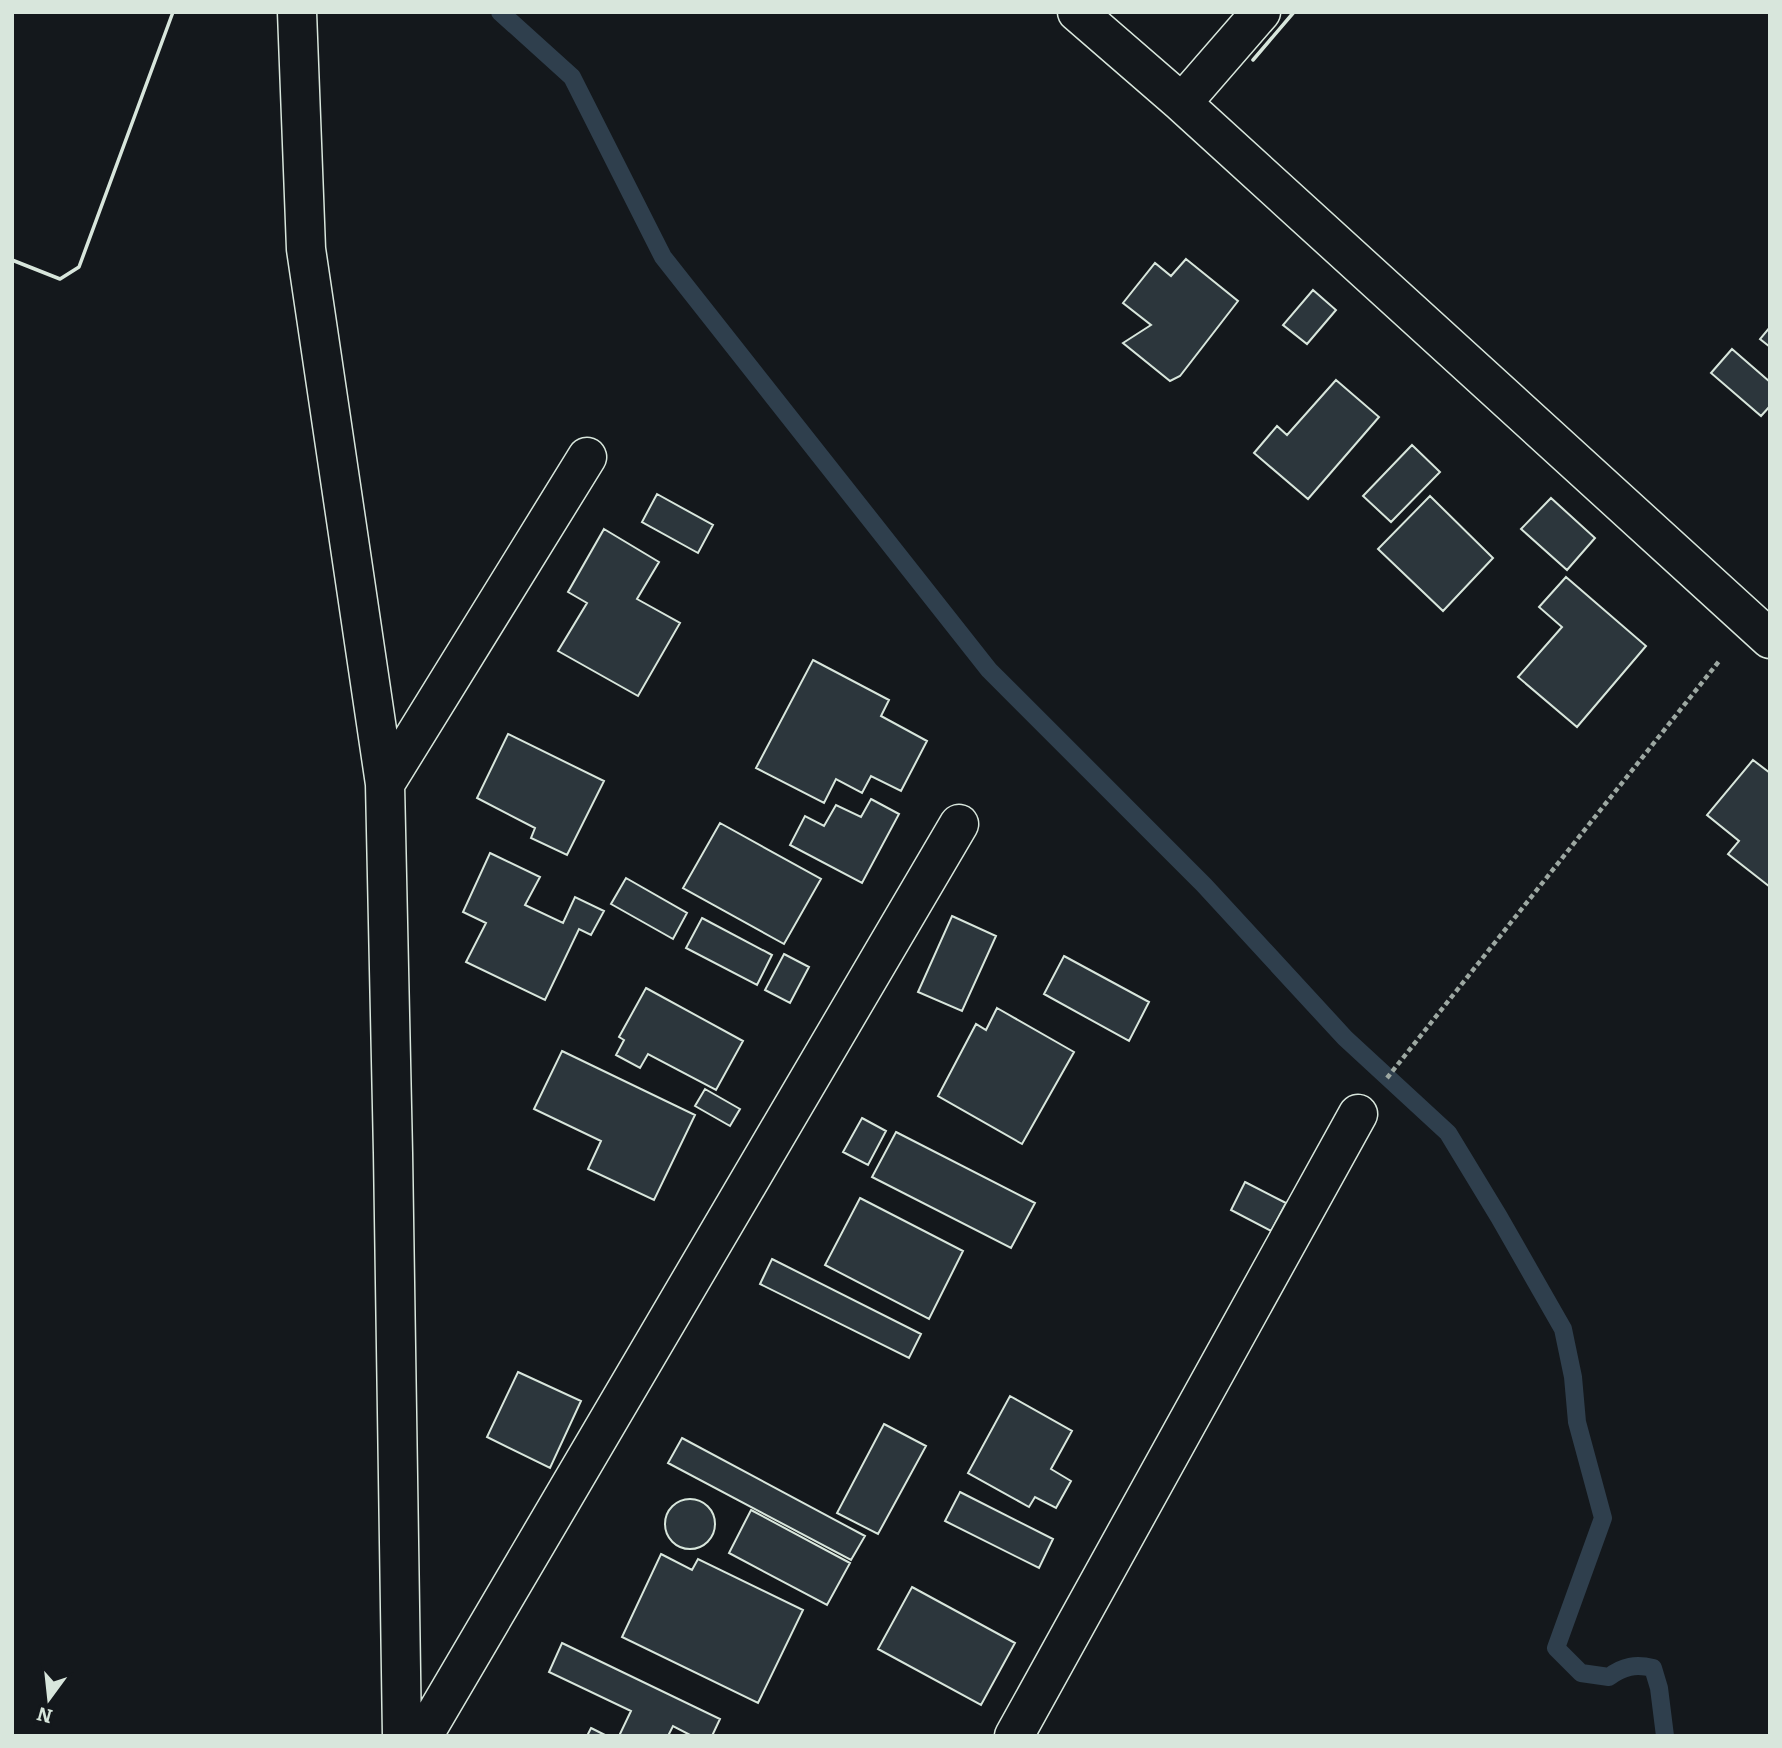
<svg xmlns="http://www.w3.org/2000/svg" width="1782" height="1748" font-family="Bitter,serif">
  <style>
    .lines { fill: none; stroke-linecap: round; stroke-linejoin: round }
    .stream { stroke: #2f3f4d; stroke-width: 18 }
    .building { fill: #2c363c; stroke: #d8e6dc; stroke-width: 2 }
    .minor-casing { stroke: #d8e6dc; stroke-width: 41 }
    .path { stroke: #9da8a2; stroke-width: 4.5; stroke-dasharray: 5 3.5; stroke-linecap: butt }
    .minor { stroke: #14181c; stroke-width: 38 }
    .wall { stroke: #d8e6dc; stroke-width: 3.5 }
  </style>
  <rect width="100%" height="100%" fill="#14181c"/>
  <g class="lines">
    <!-- stream -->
    <path class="stream" d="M500,12L572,77L663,257L989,670L1204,885L1345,1038L1448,1133L1499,1217L1563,1329L1573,1377L1577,1422L1603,1518L1556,1648L1581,1673L1609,1677C1623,1666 1636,1664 1653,1668L1659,1688L1665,1736"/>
  </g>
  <!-- building -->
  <path class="building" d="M1186,259L1238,301L1180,376L1170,381L1123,343L1151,325L1123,303L1155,263L1171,276Z
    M1313,290L1336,310L1307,344L1283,325Z
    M1770,327V347L1760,339Z
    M1732,349L1770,382V406L1761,416L1711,373Z
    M1336,380L1379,417L1308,499L1254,453L1277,426L1287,435Z
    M1412,445L1440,472L1391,522L1363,496Z
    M657,494L713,525L698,553L642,522Z
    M1430,496L1493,558L1443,611L1378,549Z
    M1551,498L1595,538L1567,570L1521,529Z
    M604,529L659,562L637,599L680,623L638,696L558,651L587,603L568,592Z
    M1566,577L1646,646L1577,727L1518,677L1562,627L1539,607Z
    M813,660L889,700L881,716L927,741L901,791L871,776L862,793L836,779L824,803L756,768Z
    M508,734L604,781L567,855L531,838L535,828L477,798Z
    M1753,760L1770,773V887L1728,854L1739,841L1707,815Z
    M871,799L899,814L862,883L790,845L805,816L824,826L836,805L861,817Z
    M720,823L821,879L784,944L683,888Z
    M490,853L540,877L525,905L563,923L575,897L604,911L591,935L579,929L545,1000L466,962L486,923L463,912Z
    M626,878L687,913L673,939L611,904Z
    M952,916L996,936L962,1011L918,992Z
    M702,918L772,955L757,985L686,948Z
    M784,954L809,967L790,1003L765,990Z
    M1064,956L1149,1002L1129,1041L1044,994Z
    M646,988L743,1041L716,1090L648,1054L640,1068L616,1055L624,1040L619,1037Z
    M997,1008L1074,1052L1022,1144L938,1096L976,1024L986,1030Z
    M562,1051L695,1115L654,1200L588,1169L601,1141L534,1109Z
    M705,1089L740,1109L730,1126L695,1106Z
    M862,1118L886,1131L868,1165L843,1152Z
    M896,1132L1035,1203L1011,1248L872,1177Z
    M1245,1182L1286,1203L1271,1231L1231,1210Z
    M860,1198L963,1251L929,1319L825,1265Z
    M772,1259L921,1334L909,1358L760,1284Z
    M518,1372L581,1401L550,1468L487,1437Z
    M1010,1396L1072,1431L1051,1469L1071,1481L1056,1508L1035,1497L1029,1507L968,1473Z
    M884,1424L926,1446L878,1534L837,1513Z
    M682,1438L865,1536L851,1560L668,1463Z
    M960,1492L1053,1539L1039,1568L945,1521Z
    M665 1524a25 25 0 1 1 50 0a25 25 0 1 1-50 0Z
    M751,1510L850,1563L827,1605L729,1553Z
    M661,1554L692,1570L698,1559L803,1610L758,1703L622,1637Z
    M912,1587L1015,1643L981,1705L878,1649Z
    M562,1643L720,1719L712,1736H692L673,1726L668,1736H619L631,1711L549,1672Z
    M591,1728L607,1736H587Z"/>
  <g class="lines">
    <defs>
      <path id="minor" d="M297,12L306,249L385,784L393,1153L402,1736
        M1077,12L1182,103L1770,639
        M1182,103L1261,12
        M385,784L587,457
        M423,1736L959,824
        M1014,1736L1358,1114"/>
    </defs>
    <!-- minor casing -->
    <use href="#minor" class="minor-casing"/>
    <!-- path -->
    <path class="path" d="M1387,1078L1720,660"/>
    <!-- minor -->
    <use href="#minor" class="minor"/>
    <!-- wall -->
    <path class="wall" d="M1253,60L1294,12
      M12,260L60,279L79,267L173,12"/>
  </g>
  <!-- border -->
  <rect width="1782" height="1748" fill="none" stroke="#d8e6dc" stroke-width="28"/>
  <!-- north arrow -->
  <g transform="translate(49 1699) rotate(195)" stroke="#14181c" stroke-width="5" paint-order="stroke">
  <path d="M0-5L12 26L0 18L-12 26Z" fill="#d8e6dc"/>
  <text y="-10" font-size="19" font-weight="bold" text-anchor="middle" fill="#d8e6dc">N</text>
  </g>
</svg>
